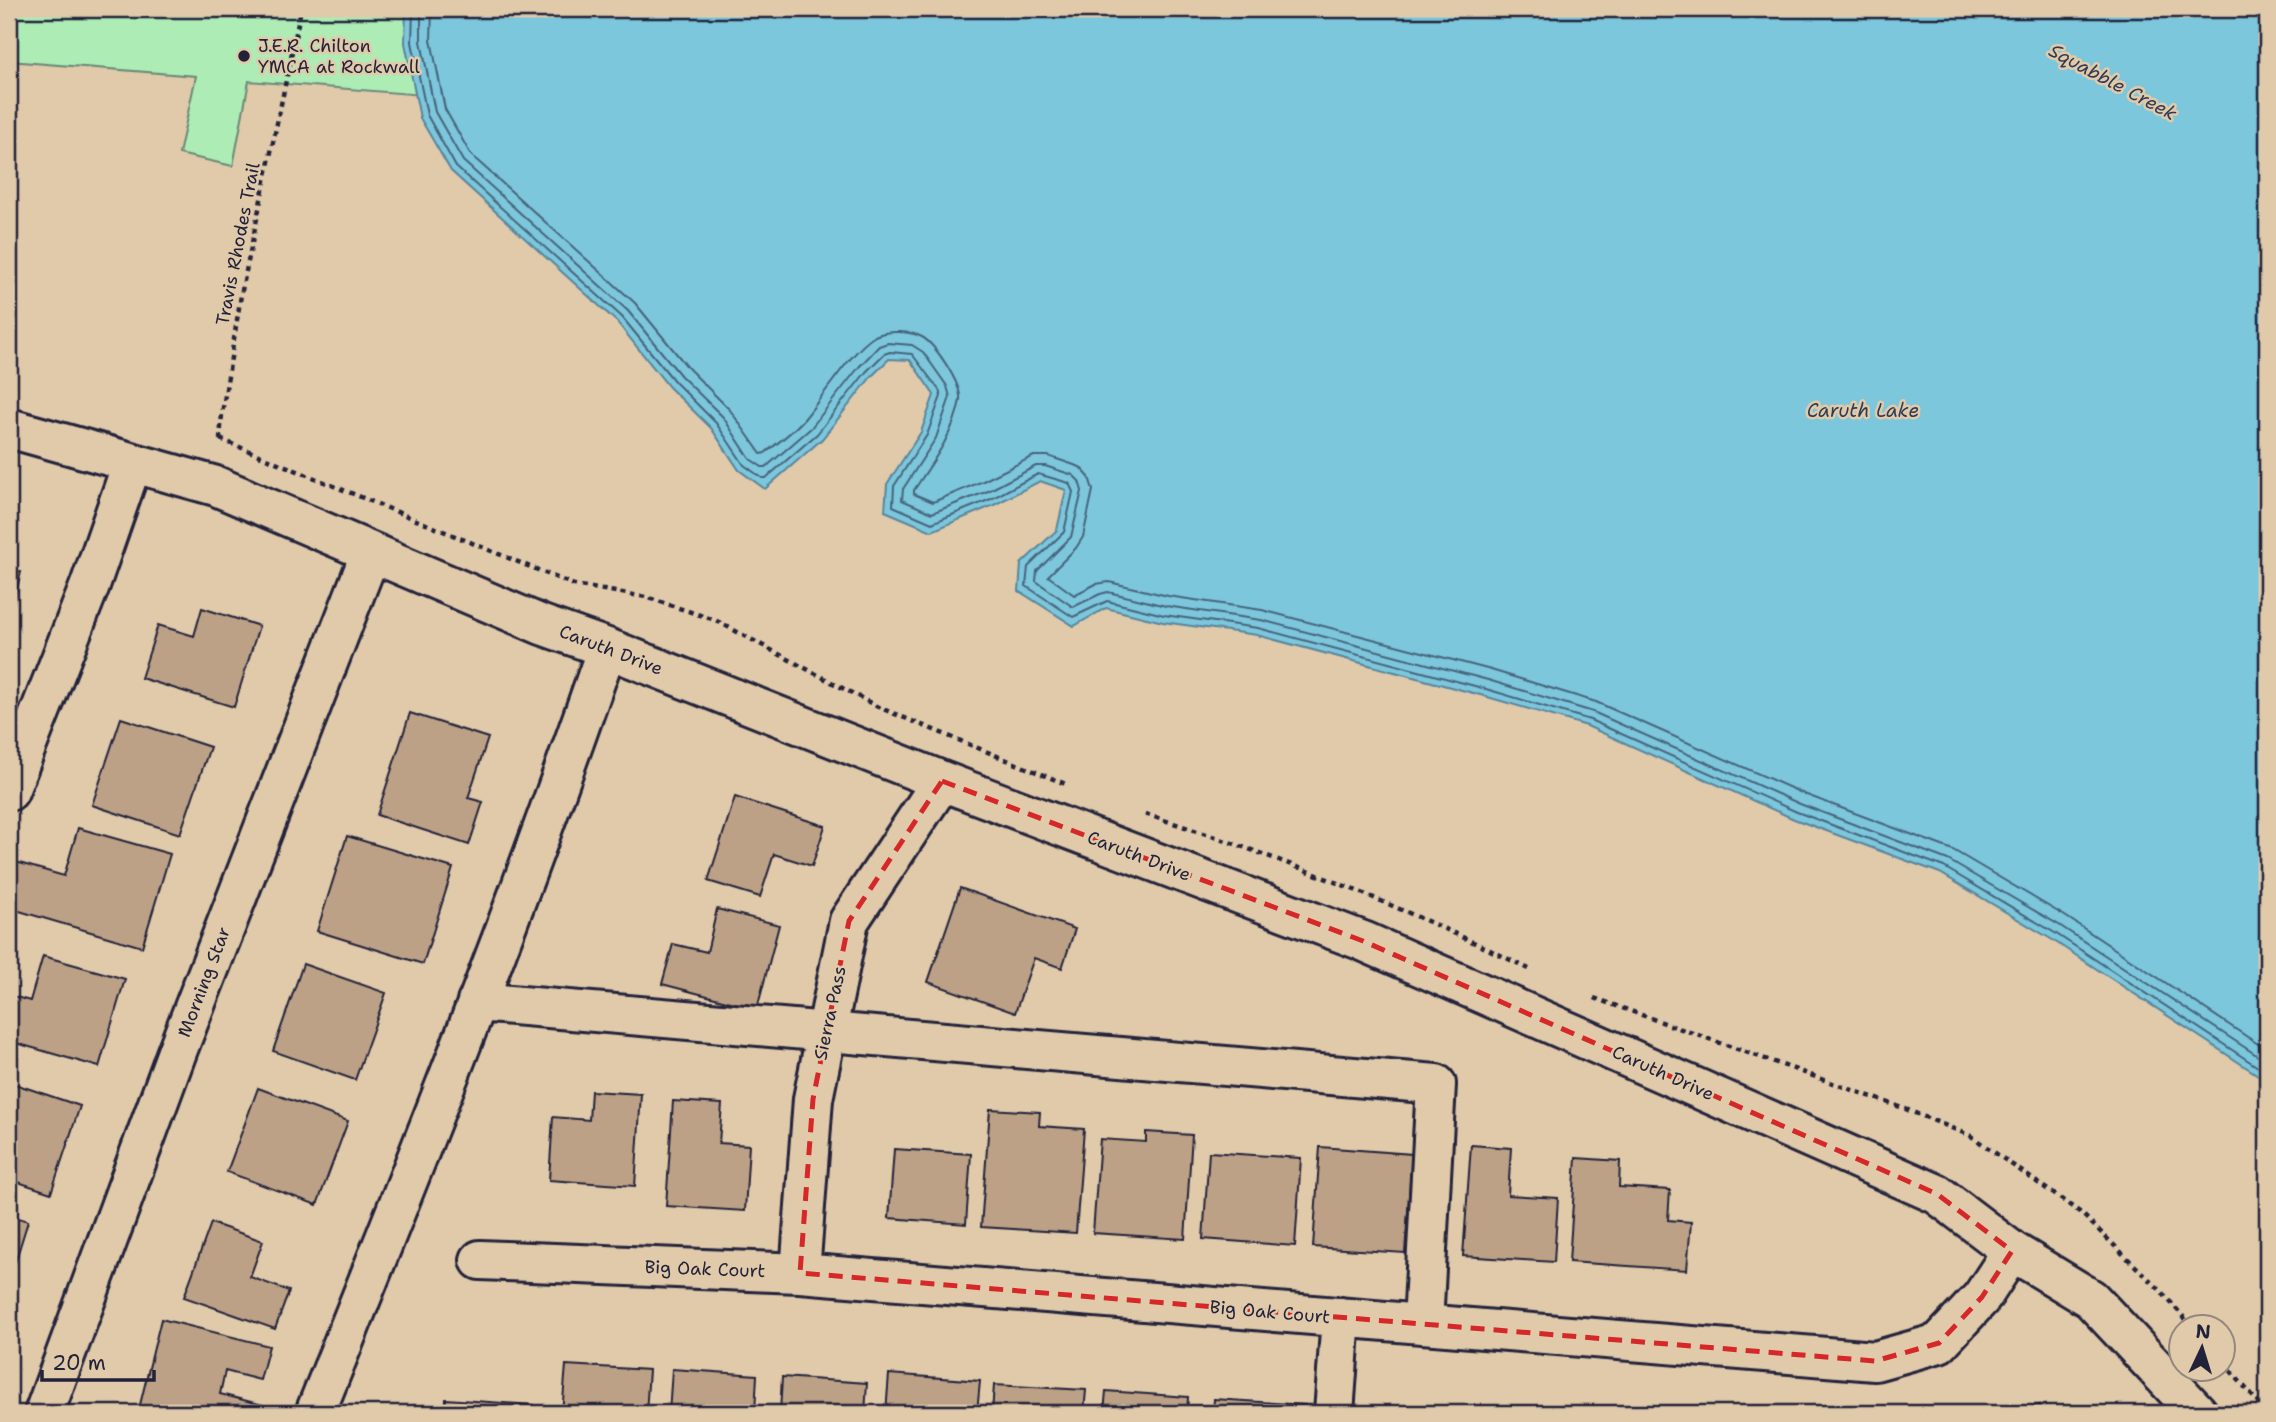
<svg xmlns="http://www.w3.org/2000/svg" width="2276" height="1422" font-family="'Shantell Sans',sans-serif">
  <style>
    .green { fill: #adedb5; stroke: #688878; stroke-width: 2 }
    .water { fill: #7cc7dc; stroke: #58859c; stroke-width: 2 }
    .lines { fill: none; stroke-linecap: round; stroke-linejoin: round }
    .shore { stroke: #46647b; stroke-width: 2 }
    .building { fill: #bda186; stroke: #22223b; stroke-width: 2 }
    .minor-casing { stroke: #22223b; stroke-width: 44 }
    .path { stroke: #22223b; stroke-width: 4.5; stroke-dasharray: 5 5; stroke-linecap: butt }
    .minor { stroke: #e0caaa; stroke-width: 38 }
    .marked { fill: none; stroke: #d62828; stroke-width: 5; stroke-dasharray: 14 9; stroke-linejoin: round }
    .poi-dot { fill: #22223b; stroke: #e0caaa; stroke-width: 2.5 }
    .labels { text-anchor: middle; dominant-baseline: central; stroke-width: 5; stroke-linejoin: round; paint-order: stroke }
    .poi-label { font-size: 18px; fill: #22223b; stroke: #e0caaa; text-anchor: start }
    .street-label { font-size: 18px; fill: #22223b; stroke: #e0caaa }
    .water-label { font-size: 19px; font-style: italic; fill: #303b53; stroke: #e0caaa }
  </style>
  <rect width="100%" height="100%" fill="#e0caaa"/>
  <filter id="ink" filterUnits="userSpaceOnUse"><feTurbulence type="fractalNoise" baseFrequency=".0143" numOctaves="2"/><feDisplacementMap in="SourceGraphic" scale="14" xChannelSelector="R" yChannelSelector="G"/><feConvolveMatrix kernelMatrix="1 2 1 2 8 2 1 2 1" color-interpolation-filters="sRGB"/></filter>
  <g filter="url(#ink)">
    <!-- green -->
    <path class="green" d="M9,9H427L448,97L249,81L233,166L179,154L196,76L9,61Z"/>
    <!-- water -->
    <path class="water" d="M406,9H2267V1081L2051,939L1940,873L1794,819L1587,726L1484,696L1257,635L1163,622L1106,608L1074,626L1019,591L1021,564L1057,530L1066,490L1040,481L994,505L932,531L885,511L887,484L921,432L934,395L910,360L889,359L871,377L822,439L765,489L739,470L711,428L669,387L617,322L451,171L420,118L405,43Z"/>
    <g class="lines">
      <!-- shore -->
      <path class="shore" d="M413,9L412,42L427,115L456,167L622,317L675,382L716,423L744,465L762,478H766L817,434L866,372L884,354L890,352L912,354L939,390L941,396L927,435L894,486L893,506L932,523L991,499L1038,474L1069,483L1073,492L1064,532L1028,567L1026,586L1073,617L1107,601L1164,615L1258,628L1486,689L1590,720L1797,812L1944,867L2055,933L2267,1073
        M421,9V41L435,112L463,161L628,311L681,376L723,417L750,459L762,467H766L811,428L859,367L879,346L888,343L912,345L923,352L947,386L950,397L936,438L903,489L902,500L932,513L988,491L1036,466H1045L1073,475L1079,481L1082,491L1071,537L1037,571L1036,581L1073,607L1100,594L1108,592L1166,606L1261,620L1488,680L1593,712L1800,804L1948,860L2059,925L2267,1062
        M432,9L431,40L445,109L471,155L635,303L689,369L730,410L761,454L765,453C779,442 794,431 805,418C824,395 851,351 875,336C887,330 911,331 922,337C936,345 962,385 960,400C954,434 932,463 914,490V494L933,502L983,481L1034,456H1048L1080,467L1089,477L1093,490L1083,537L1076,548L1048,576L1074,595L1096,584L1109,582L1168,596L1262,610L1491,670L1596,702L1804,794L1953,850L2065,916L2267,1050"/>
    </g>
    <!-- building -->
    <path class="building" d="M9,569L21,572L9,623Z
      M202,608L259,626L234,707L141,678L158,625L194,636Z
      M410,713L488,738L468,798L483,802L469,845L377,815Z
      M121,718L210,747L180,834L92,805Z
      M735,797L825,826L812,866L774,854L760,897L708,881Z
      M78,828L170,854L142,947L9,908V885L16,862L64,876Z
      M347,836L453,868L423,964L317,931Z
      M960,888L1075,929L1062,968L1034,958L1015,1013L928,982Z
      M717,909L779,925L757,1009L662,984L673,944L707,952Z
      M43,956L125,979L99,1067L9,1041V995L30,1001Z
      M303,964L386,993L355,1080L273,1051Z
      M9,1082L80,1106L51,1193L9,1179Z
      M258,1088L348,1121L317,1205L227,1172Z
      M591,1091L641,1094L635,1186L549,1180L553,1117L589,1120Z
      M673,1101L722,1104L719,1143L749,1145L745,1211L666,1206Z
      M990,1109L1040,1112L1039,1126L1084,1129L1076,1233L981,1227Z
      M1146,1132L1192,1135L1185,1239L1093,1233L1100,1139L1146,1142Z
      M1471,1145L1511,1148L1508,1195L1558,1198L1554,1262L1463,1256Z
      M1320,1147L1412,1154L1405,1253L1313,1247Z
      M894,1149L971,1154L966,1224L889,1218Z
      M1209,1152L1301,1158L1295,1246L1203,1239Z
      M1576,1158L1620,1161L1619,1187L1670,1190L1668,1220L1691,1222L1687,1270L1569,1262Z
      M9,1215L28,1221L9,1282Z
      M211,1223L263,1241L250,1277L289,1291L275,1329L184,1297Z
      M161,1319L269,1346L260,1380L225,1371L220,1394L263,1405L261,1413H138Z
      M566,1365L649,1370L646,1413H562Z
      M672,1369L757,1375L755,1413H669Z
      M889,1374L980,1381L977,1413H886Z
      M782,1377L867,1383L865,1413H780Z
      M994,1385L1086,1390L1084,1413H992Z
      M1106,1391L1188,1397L1187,1413H1104Z
      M446,1399L534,1405V1413H445Z
      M1214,1399L1305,1405L1304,1413H1213Z
      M2040,1405L2042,1413H2002Z
      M1357,1410L1408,1413H1357Z"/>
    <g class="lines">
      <defs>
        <path id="minor" d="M9,428L216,486L542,625L607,648L942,781L1363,941L1937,1194L2012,1251L2091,1299L2198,1413
          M9,791L90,585L132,464
          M477,1002L1436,1084L1423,1324
          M480,1260L800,1273L1875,1361L1939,1343L1982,1297L2012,1251
          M800,1273L813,1099L849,921L942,781
          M44,1413L178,1049L371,552
          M315,1413C417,1160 518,906 607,648
          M1334,1413L1341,1317"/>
      </defs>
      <!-- minor casing -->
      <use href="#minor" class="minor-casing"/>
      <!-- path -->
      <path class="path" d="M220,439L574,585L646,597L715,620L878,707L1068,785
        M220,440L222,414L241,295L301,9
        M1145,814C1276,855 1406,908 1529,969
        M1594,998L1903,1108L1971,1136L2081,1213L2159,1289L2193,1328
        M2224,1363L2267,1413"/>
      <!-- minor -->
      <use href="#minor" class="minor"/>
    </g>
  </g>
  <!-- marked area -->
  <path class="marked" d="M942,781L1363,941L1937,1194L2012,1251L1982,1297L1939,1343L1875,1361L800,1273L813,1099L849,921Z"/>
  <!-- markers -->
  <circle class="poi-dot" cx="244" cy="56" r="7"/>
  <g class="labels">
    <!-- poi labels -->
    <g class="poi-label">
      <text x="258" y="46">J.E.R. Chilton<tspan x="258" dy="21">YMCA at Rockwall</tspan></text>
    </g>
    <!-- street labels -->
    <g class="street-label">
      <text transform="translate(238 244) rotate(-79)">Travis Rhodes Trail</text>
      <text transform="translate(611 650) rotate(21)">Caruth Drive</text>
      <text transform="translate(1139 856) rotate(21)">Caruth Drive</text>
      <text transform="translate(204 982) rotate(-69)">Morning Star</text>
      <text transform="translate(830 1013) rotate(-78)">Sierra Pass</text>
      <text transform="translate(1663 1073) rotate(24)">Caruth Drive</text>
      <text transform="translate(705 1269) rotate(2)">Big Oak Court</text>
      <text transform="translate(1270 1312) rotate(5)">Big Oak Court</text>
    </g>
    <!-- water labels -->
    <g class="water-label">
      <text transform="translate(2113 82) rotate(28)">Squabble Creek</text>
      <text x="1863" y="410">Caruth Lake</text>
    </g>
  </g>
  <!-- margin -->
  <rect width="2276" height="1422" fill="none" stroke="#e0caaa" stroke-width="35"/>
  <rect x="18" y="18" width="2241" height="1387" fill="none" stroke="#22223b" stroke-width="2.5" filter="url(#ink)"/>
  <!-- north arrow -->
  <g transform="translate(2202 1348) rotate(4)"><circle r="33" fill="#e0caaa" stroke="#94877e" stroke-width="2"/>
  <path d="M0-5L12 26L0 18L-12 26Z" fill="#22223b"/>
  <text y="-10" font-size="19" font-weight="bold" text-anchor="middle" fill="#22223b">N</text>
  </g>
  <!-- scale -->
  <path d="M42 1370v10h112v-10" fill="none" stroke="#22223b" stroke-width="3.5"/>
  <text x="52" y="1370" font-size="21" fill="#22223b" stroke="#e0caaa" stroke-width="5" paint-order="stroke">20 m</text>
</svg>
